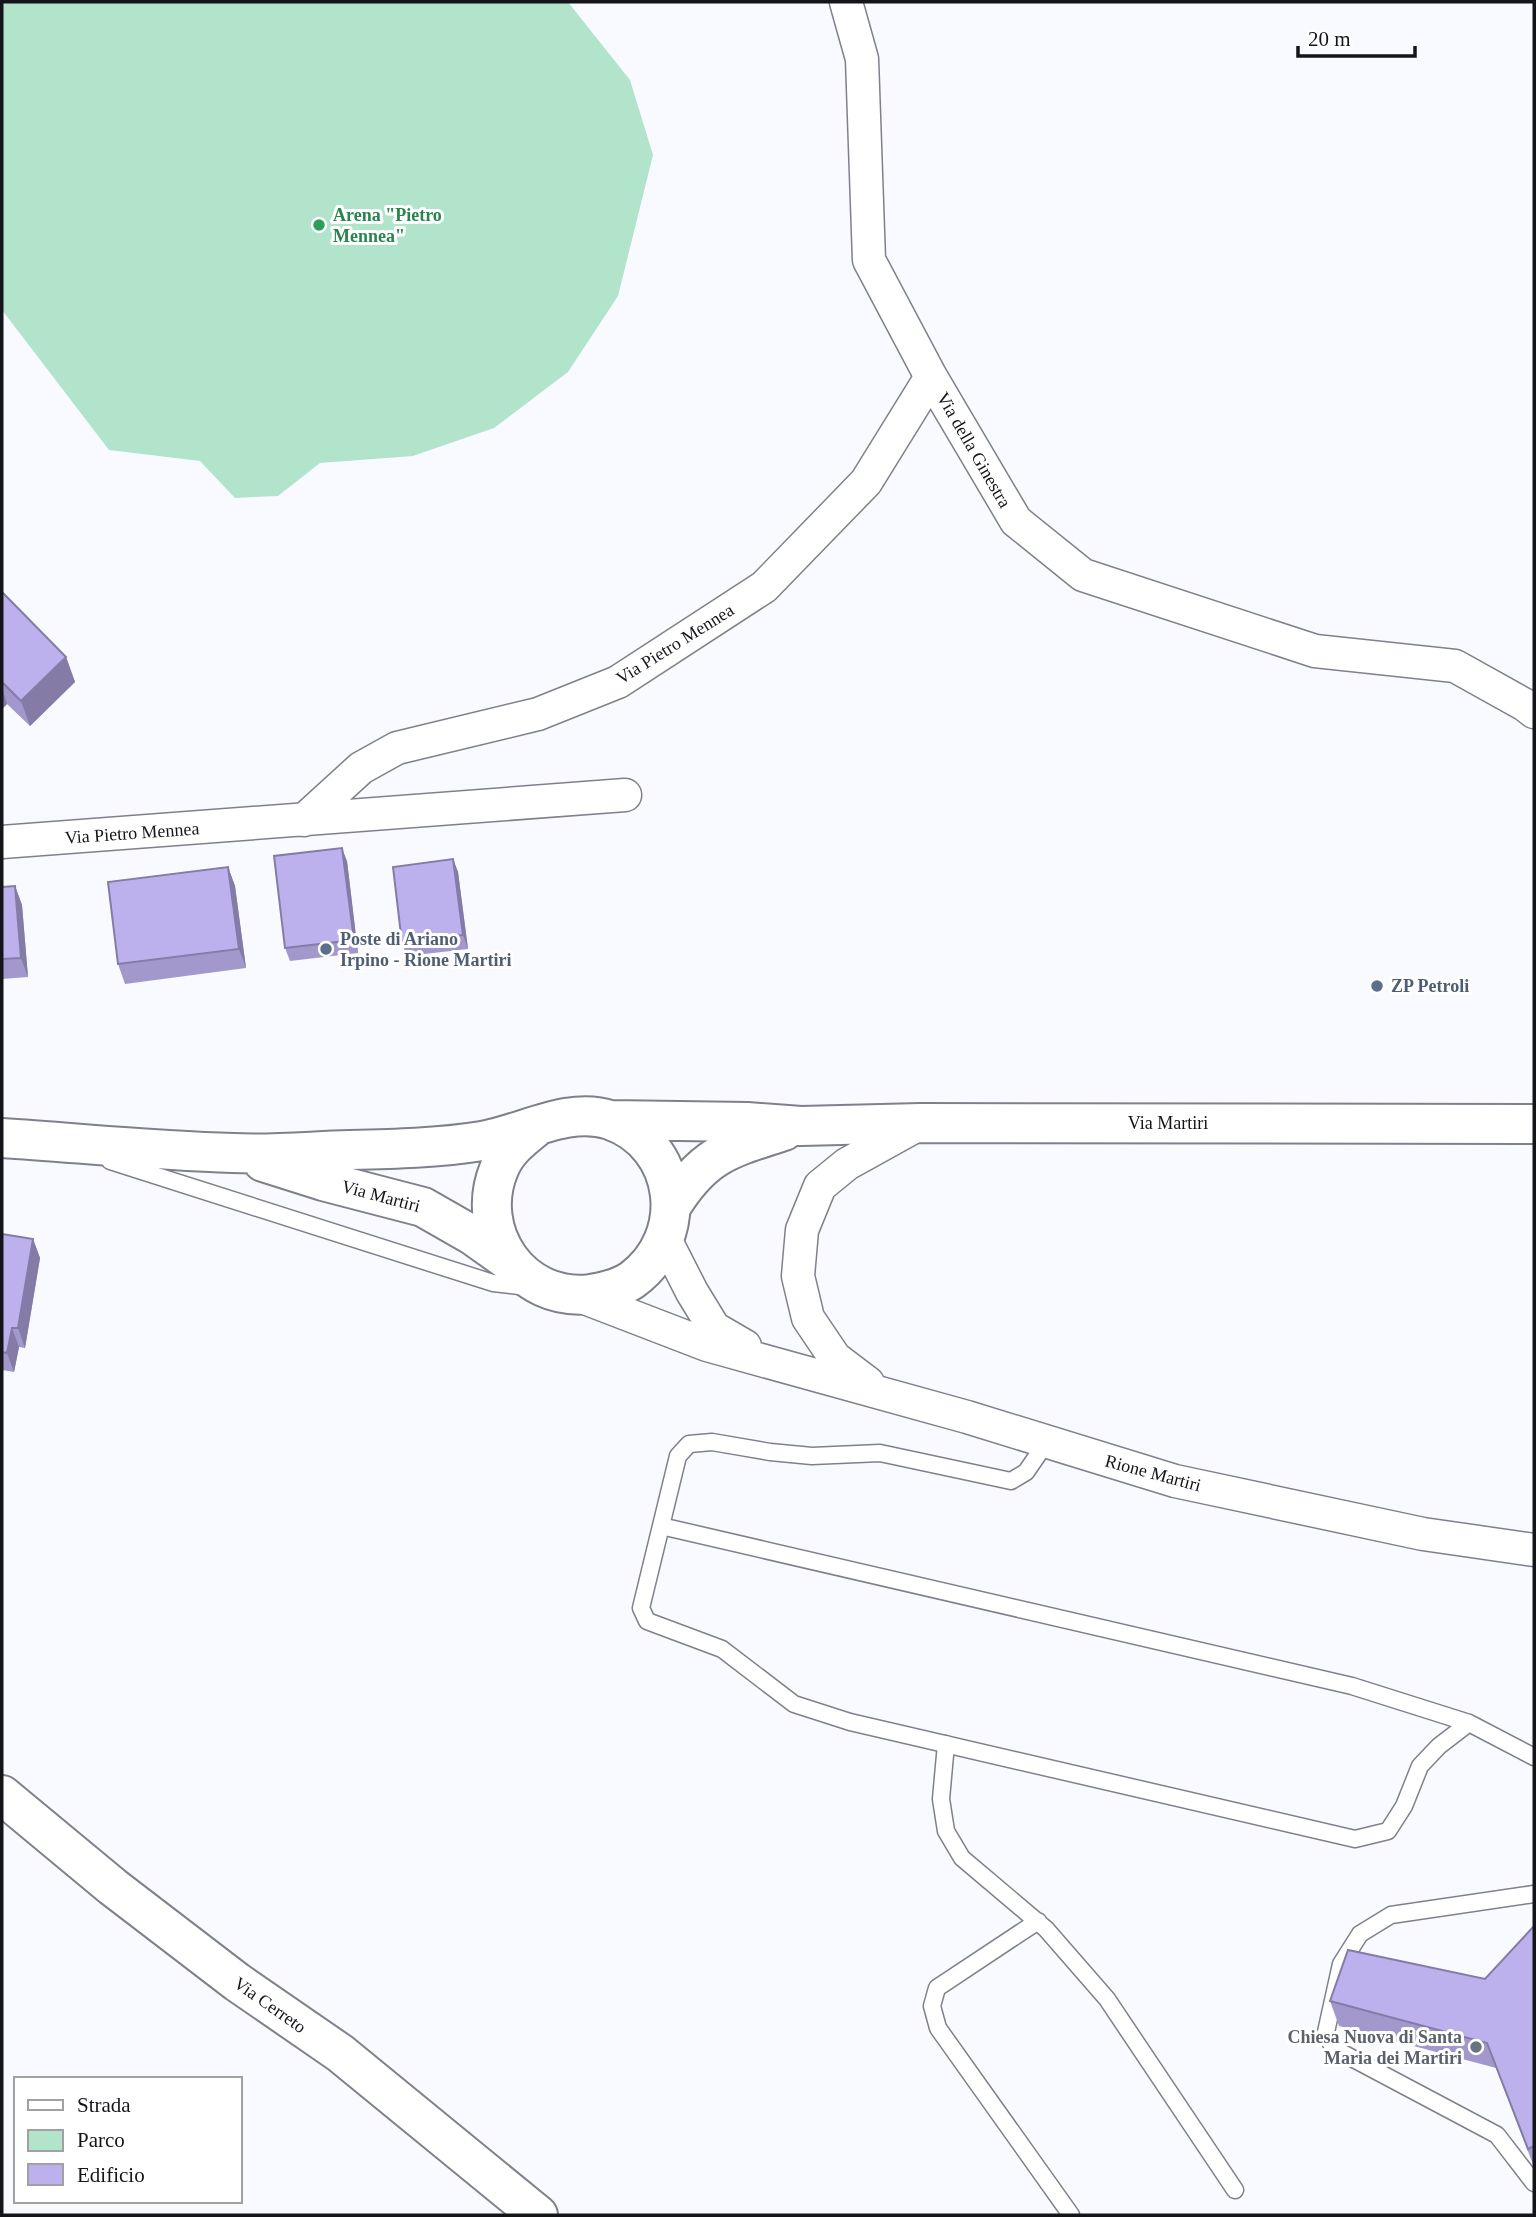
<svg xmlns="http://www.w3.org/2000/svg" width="1536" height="2217" font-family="Georgia,serif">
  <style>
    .green { fill: #b2e4cc }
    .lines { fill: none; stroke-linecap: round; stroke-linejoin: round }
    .lane-casing { stroke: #7e818b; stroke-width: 19 }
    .street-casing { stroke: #7e818b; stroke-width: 35 }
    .secondary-casing { stroke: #7e818b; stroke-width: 42 }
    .primary-casing { stroke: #7e818b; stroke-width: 42 }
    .lane { stroke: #fff; stroke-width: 16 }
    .street { stroke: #fff; stroke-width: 32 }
    .secondary { stroke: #fff; stroke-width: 38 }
    .primary { stroke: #fff; stroke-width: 38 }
    .wall { fill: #a298cc }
    .shaded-wall { fill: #847ca6 }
    .building { fill: #bcb1ed; stroke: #847ca6; stroke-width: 2 }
    .leisure-dot { fill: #2e9e5b; stroke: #fff; stroke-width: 2.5 }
    .service-dot { fill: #5c6f8a; stroke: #fff; stroke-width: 2.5 }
    .worship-dot { fill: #6b7280; stroke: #fff; stroke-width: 2.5 }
    .labels { text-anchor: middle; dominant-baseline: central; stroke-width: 6; stroke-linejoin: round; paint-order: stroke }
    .leisure-label { font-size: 18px; font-weight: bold; fill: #27864d; stroke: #fff; text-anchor: start }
    .street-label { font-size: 18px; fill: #141519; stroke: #fff }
    .service-label { font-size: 18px; font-weight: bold; fill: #4e5e75; stroke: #fff; text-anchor: start }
    .worship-label { font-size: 18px; font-weight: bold; fill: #5b616d; stroke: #fff; text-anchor: end }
  </style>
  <rect width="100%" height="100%" fill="#f9faff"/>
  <!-- green -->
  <path class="green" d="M2,2H568L630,80L653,155L618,296L568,372L494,428L413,456L320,463L278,496L235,498L200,461L109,450L2,310Z"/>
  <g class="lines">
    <defs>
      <path id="lane" d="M110,1161L493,1283L527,1287
        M1046,1443L1026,1472L1011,1481L880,1453L812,1456L770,1452L712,1442L689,1444L678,1456L641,1608L647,1621L722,1649L794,1704L850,1722L1355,1839L1388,1831L1404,1806L1420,1766L1439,1746L1469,1723L1534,1757
        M661,1526L1352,1686L1469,1723
        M946,1744L941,1799L946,1831L962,1858L1046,1929L1107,1999L1235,2190
        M1534,1894L1391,1915L1360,1934L1341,1964L1326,2032L1333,2048L1497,2135L1534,2183
        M1038,1921L937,1988L932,2006L938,2028L1071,2215"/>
      <path id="street" d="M846,2L862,59L869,260L931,377L1016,521L1083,575L1315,651L1455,666L1525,705L1534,712
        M304,820L361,768L397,748L538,714L618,682L764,587L866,482L931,377
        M2,842L625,795
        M665,1239L692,1292L714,1328L745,1346
        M577,1295L707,1345L967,1417L1175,1481L1423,1534L1534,1550
        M868,1383L835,1358L808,1318L798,1276L802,1230L820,1186L847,1164L921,1123"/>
      <path id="secondary" d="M2,1795L113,1887L237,1982L340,2053L538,2215"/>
      <path id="primary" d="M611,1120L747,1122L801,1126L921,1123L1534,1124
        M2,1138C79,1143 156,1151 233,1153C272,1155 311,1151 349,1150C393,1149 438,1148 482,1141C523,1134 569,1106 610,1120C681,1145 691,1237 632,1280C620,1288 604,1292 590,1294C521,1302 473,1232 499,1169C506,1151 520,1140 535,1128
        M263,1162L323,1181L423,1207L472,1235L510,1262
        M671,1207C703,1155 727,1149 784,1131"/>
    </defs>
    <!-- lane casing -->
    <use href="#lane" class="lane-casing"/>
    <!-- street casing -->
    <use href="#street" class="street-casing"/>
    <!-- secondary casing -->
    <use href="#secondary" class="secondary-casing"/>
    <!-- primary casing -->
    <use href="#primary" class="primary-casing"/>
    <!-- lane -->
    <use href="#lane" class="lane"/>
    <!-- street -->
    <use href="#street" class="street"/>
    <!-- secondary -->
    <use href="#secondary" class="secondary"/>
    <!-- primary -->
    <use href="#primary" class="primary"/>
  </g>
  <!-- wall -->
  <path class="wall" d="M2,592L66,657L75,682L30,726L7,704L2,709Z
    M453,859L458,872L468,949L407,956L402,943Z
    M347,861L358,953L290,961L285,948Z
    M228,867L235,886L246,968L125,984L118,964Z
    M15,886L22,905L28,977L2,979V887Z
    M2,1234L33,1239L40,1258L25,1348L19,1347L14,1372L2,1370Z
    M1534,1926V2167L1496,2068L1339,2026L1330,2001L1485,1979Z"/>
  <!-- shaded-wall -->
  <path class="shaded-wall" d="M66,657L75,682L30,726L21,701Z
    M2,688L7,704L2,709Z
    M342,848L347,861L358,953L354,940Z
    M453,859L458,872L468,949L463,935Z
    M228,867L235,886L246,968L239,949Z
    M15,886L22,905L28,977L21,958Z
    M33,1239L40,1258L25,1348L18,1328Z
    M12,1328L19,1347L14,1372L7,1353Z"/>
  <!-- building -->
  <path class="building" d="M2,592L66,657L21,701L2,682Z
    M342,848L354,940L285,948L274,856Z
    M453,859L463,935L402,943L393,867Z
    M228,867L239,949L118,964L108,882Z
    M15,886L21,958L2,959V887Z
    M2,1234L33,1239L18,1328H12L7,1353L2,1352Z
    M1534,1926V2146L1528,2149L1487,2043L1330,2001L1348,1950L1485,1979Z"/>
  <!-- markers -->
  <circle class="leisure-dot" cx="319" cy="225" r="7"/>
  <g class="service-dot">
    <circle cx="326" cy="949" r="7"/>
    <circle cx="1377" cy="986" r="7"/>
  </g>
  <circle class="worship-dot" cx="1476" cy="2047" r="7"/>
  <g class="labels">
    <!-- leisure labels -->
    <g class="leisure-label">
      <text x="333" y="215">Arena "Pietro<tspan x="333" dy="21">Mennea"</tspan></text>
    </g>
    <!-- street labels -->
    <g class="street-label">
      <text transform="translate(974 450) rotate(60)">Via della Ginestra</text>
      <text transform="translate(675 644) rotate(-32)">Via Pietro Mennea</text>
      <text transform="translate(132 833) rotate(-4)">Via Pietro Mennea</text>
      <text x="1168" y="1123">Via Martiri</text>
      <text transform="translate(381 1196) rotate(15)">Via Martiri</text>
      <text transform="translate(1153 1473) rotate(15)">Rione Martiri</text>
      <text transform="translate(270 2005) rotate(35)">Via Cerreto</text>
    </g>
    <!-- service labels -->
    <g class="service-label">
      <text x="340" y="939">Poste di Ariano<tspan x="340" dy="21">Irpino - Rione Martiri</tspan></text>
      <text x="1391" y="986">ZP Petroli</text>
    </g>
    <!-- worship labels -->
    <g class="worship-label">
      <text x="1462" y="2037">Chiesa Nuova di Santa<tspan x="1462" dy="21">Maria dei Martiri</tspan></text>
    </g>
  </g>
  <!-- border -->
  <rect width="1536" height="2217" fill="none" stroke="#141519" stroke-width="7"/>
  <!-- legend -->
  <rect x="14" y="2077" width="228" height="126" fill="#ffffff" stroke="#a1a1a3" stroke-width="2"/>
  <rect x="28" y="2100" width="35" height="10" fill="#ffffff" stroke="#a1a1a3" stroke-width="2"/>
  <text x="77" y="2112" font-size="21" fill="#141519">Strada</text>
  <rect x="28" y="2130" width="35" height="21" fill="#b2e4cc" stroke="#a1a1a3" stroke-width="2"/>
  <text x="77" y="2147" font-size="21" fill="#141519">Parco</text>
  <rect x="28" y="2164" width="35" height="21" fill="#bcb1ed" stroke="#a1a1a3" stroke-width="2"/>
  <text x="77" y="2182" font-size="21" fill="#141519">Edificio</text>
  <!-- scale -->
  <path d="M1298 46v10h117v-10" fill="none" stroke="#141519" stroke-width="3.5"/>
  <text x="1308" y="46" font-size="21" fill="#141519" stroke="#ffffff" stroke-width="5" paint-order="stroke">20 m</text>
</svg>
